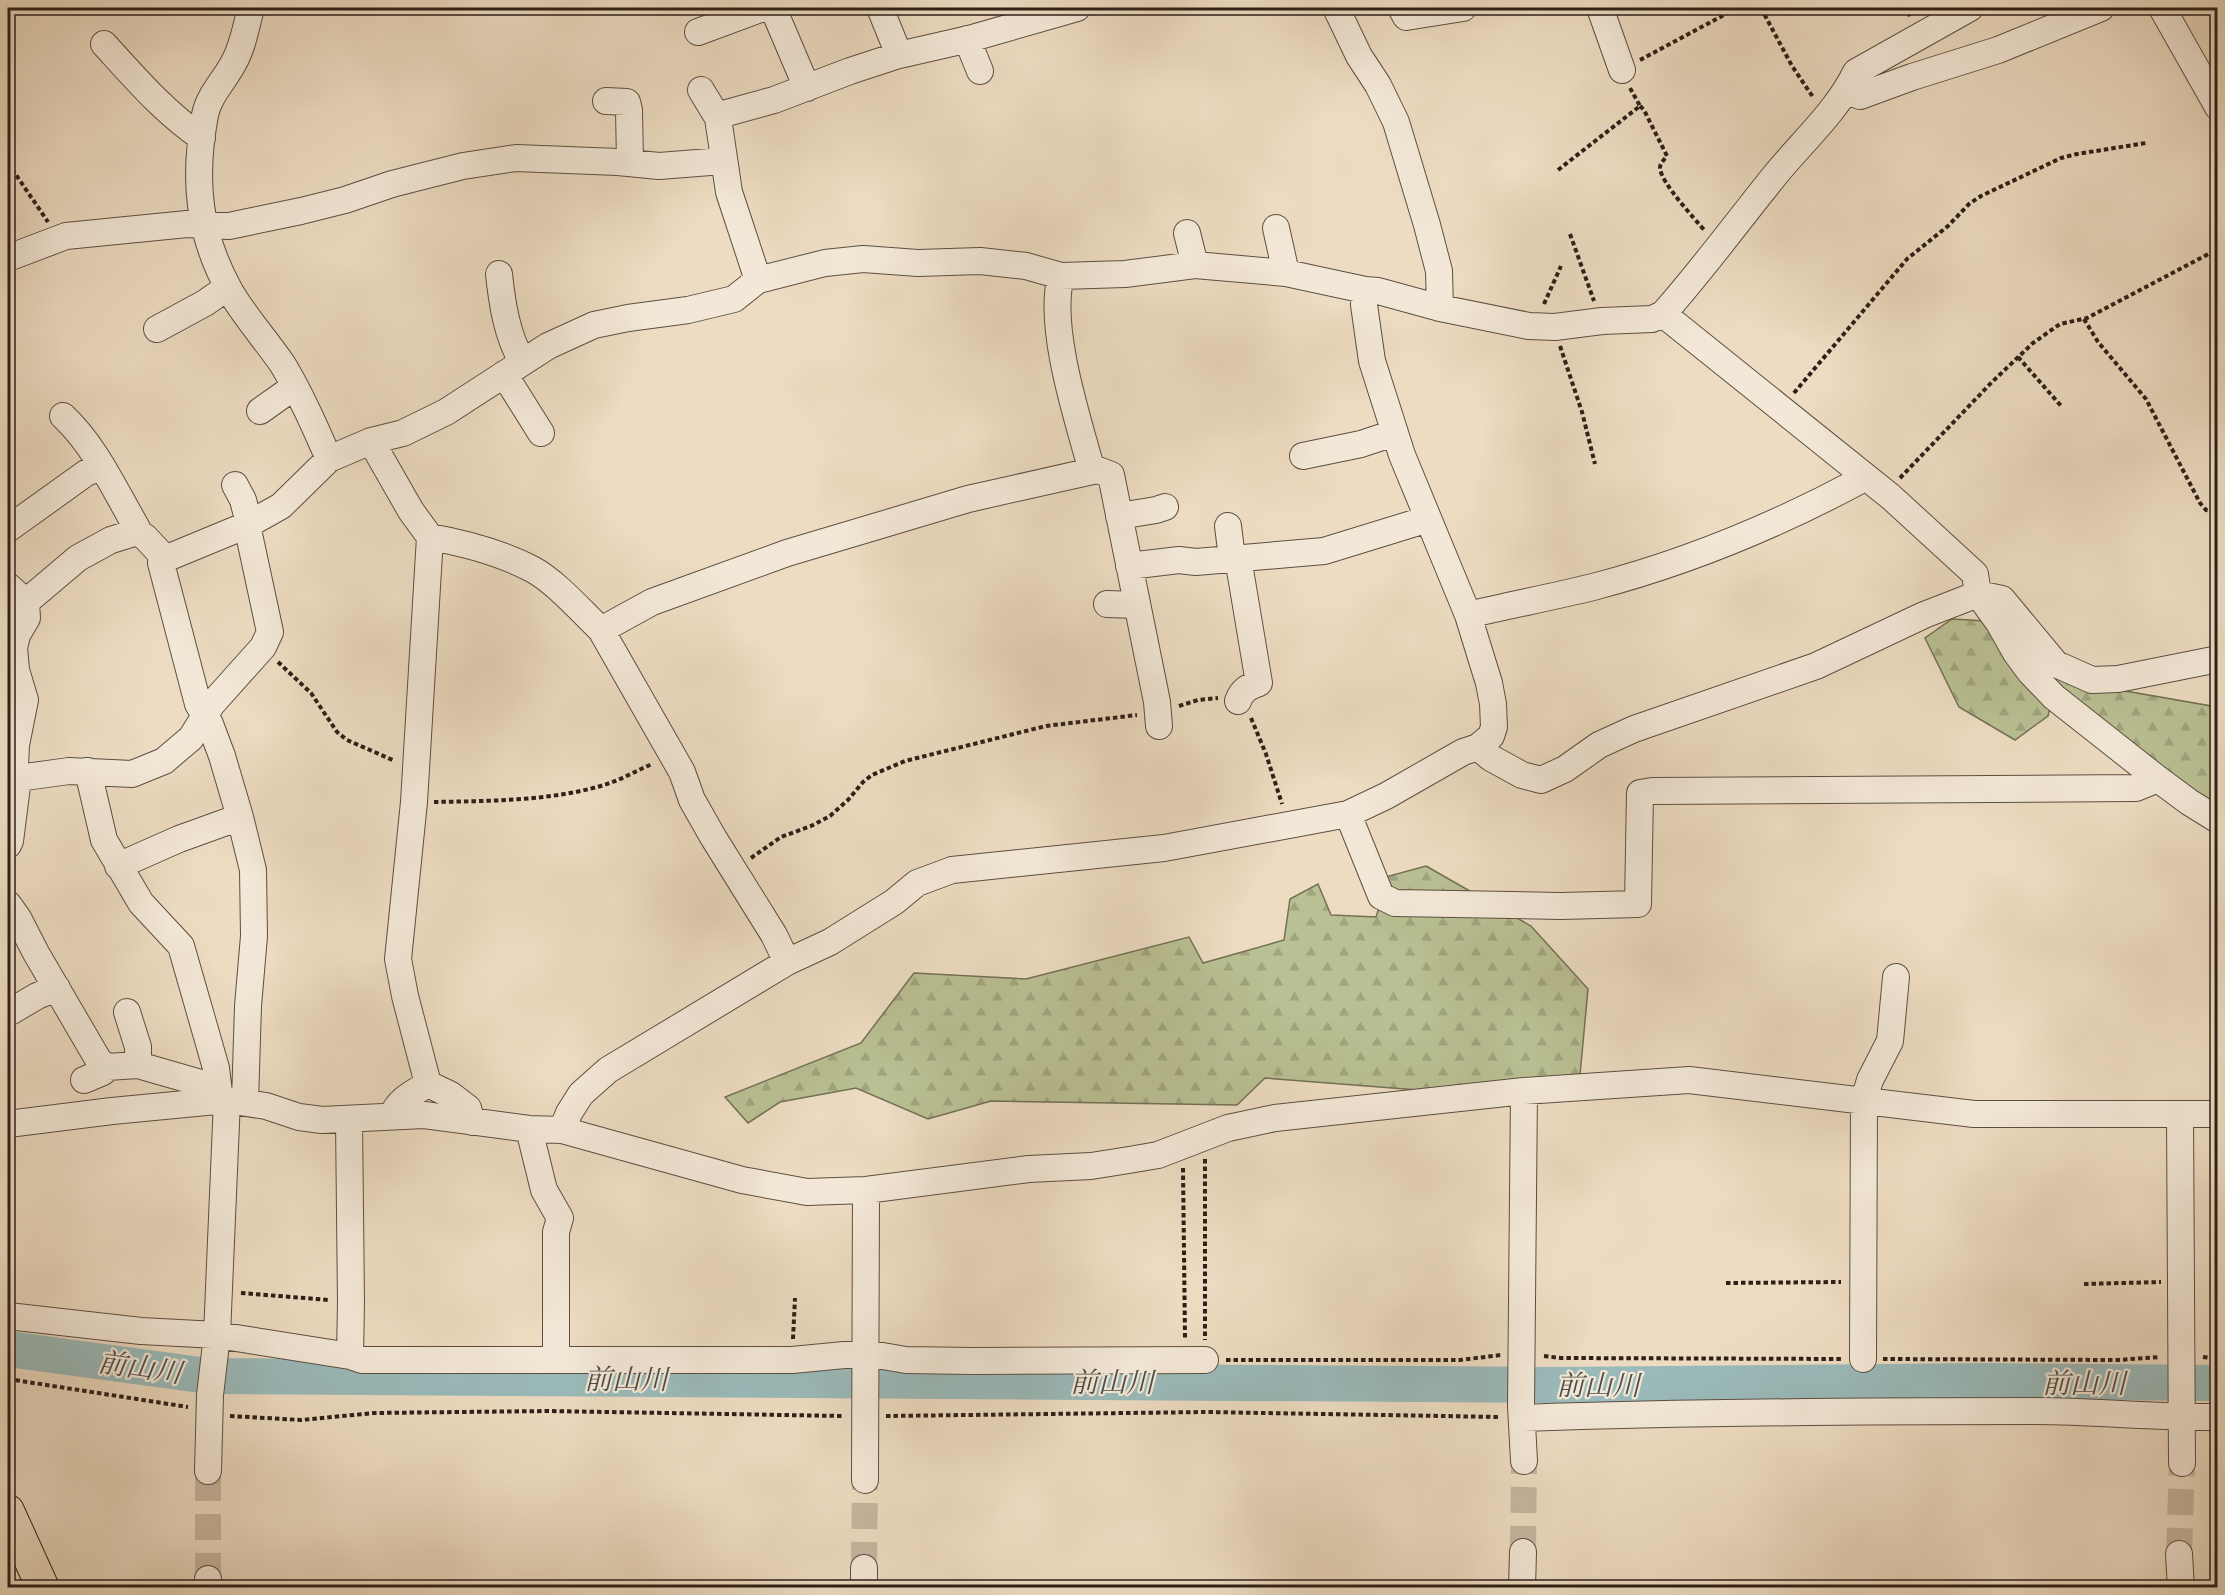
<svg xmlns="http://www.w3.org/2000/svg" width="2225" height="1595" font-family="'EB Garamond','Noto Serif JP',serif">
  <style>
    .forest { fill: url(#forest-firs); stroke: #737056; stroke-width: 1.5 }
    .lines { fill: none; stroke-linecap: round; stroke-linejoin: round }
    .river { stroke: #9ababa; stroke-width: 36 }
    .minor-tunnel { stroke: #c7b6a0; stroke-width: 26; stroke-dasharray: 26 13; stroke-linecap: butt }
    .minor-casing { stroke: #5d4e42; stroke-width: 28 }
    .major-casing { stroke: #2d1f18; stroke-width: 34 }
    .path { stroke: #2d1f18; stroke-width: 4; stroke-dasharray: 4.5 3; stroke-linecap: butt }
    .minor { stroke: #f3e8d7; stroke-width: 26 }
    .major { stroke: #eddcc2; stroke-width: 32 }
    .labels { text-anchor: middle; dominant-baseline: central; stroke-width: 4.5; stroke-linejoin: round; paint-order: stroke }
    .water-label { font-size: 28px; font-style: italic; fill: #4e4e49; stroke: #f3e8d7 }
  </style>
  <defs>
    <pattern id="forest-firs" width="22" height="20" patternUnits="userSpaceOnUse" patternTransform="scale(1.5)"><rect width="22" height="20" fill="#b9c093"/><path d="M5 1l3.5 6h-7zM16 11l3.5 6h-7z" fill="#9fa57e"/></pattern>
  </defs>
  <rect width="100%" height="100%" fill="#eddcc2"/>
  <filter id="stains"><feTurbulence type="fractalNoise" baseFrequency=".00333" numOctaves="4"/><feColorMatrix values="0 0 0 0 .2 0 0 0 0 .09 0 0 0 0 .02 0 0 0 .5 -.17"/></filter>
  <radialGradient id="worn" r=".72"><stop offset=".6" stop-color="#630" stop-opacity="0"/><stop offset="1" stop-color="#630" stop-opacity=".3"/></radialGradient>
  <!-- forest -->
  <path class="forest" d="M1952,619L1986,621L2068,681L2217,707V813L2054,691L2048,716L2015,740L1959,707L1925,638Z
    M1426,866L1531,926L1588,989L1580,1075L1418,1090L1265,1078L1237,1105L991,1101L928,1119L856,1088L780,1102L748,1123L725,1097L861,1043L914,973L1026,979L1189,937L1203,963L1284,940L1290,899L1318,884L1331,915L1376,917L1389,876Z"/>
  <g class="lines">
    <!-- river -->
    <path class="river" d="M8,1349L208,1376L1552,1385L1988,1381L2218,1383"/>
    <!-- minor-tunnel -->
    <path class="minor-tunnel" d="M1523,1552L1524,1461
      M2179,1554L2182,1463
      M864,1568L865,1480
      M208,1579V1471"/>
    <defs>
      <path id="minor" d="M251,8C246,26 243,47 233,64C224,81 209,95 205,115C193,179 198,234 230,291C245,317 266,340 283,365C301,395 315,427 329,459
        M773,8L807,88
        M880,8L899,55
        M1336,8L1359,56L1378,85L1396,122L1427,225L1439,271L1440,308
        M1401,8L1406,17L1463,8
        M1600,8L1622,70
        M2162,8L2218,107
        M698,32L763,8
        M967,39L980,71
        M104,44C135,78 164,112 202,138
        M701,90L718,118
        M1847,91L1860,96L1912,77L1998,50L2101,8
        M606,101L627,102L629,110L630,163
        M1276,228L1286,273
        M1187,233L1195,265
        M8,258L66,236L187,224L229,226L301,211L345,200L392,184L463,166L516,158L618,162L659,166L723,161
        M499,274C502,303 507,336 522,361
        M1061,276C1047,327 1078,420 1092,471
        M758,280L729,192L718,118L723,114L774,100L850,71L899,55L969,39L1077,8
        M1663,314L1891,497L1975,574L1978,594L1999,623L2016,653L2030,672L2054,697L2158,779L2189,802L2218,820
        M157,329L205,303L228,287
        M504,374L541,433
        M260,411L284,394L296,389
        M63,416C96,447 114,489 137,528V532
        M371,441L411,511L430,537L414,802L398,959L405,996L428,1084L451,1095L468,1108L472,1122
        M1303,456L1361,444L1394,433
        M235,485L243,500L249,523
        M1119,516L1156,510L1165,507
        M1228,526L1232,558
        M8,529L86,473L101,467
        M430,537C464,543 501,553 532,569C556,582 581,611 601,630L652,602L787,553L968,499L1088,472L1098,470L1111,475L1157,702L1159,726
        M161,554V563L198,704L210,724L222,756L240,817L253,870L254,936L248,1006L245,1102
        M1129,566L1179,560L1196,562L1324,551L1428,519
        M8,586L26,602
        M26,602L78,558L111,540L137,532L145,537L161,554L172,556L247,525L281,506L329,459L371,441L403,433L446,412L548,346L594,325L628,318L688,310L734,299L758,280L825,263L863,259L918,263L980,261L1026,266L1061,276L1125,274L1195,265L1286,273L1365,290L1378,291L1440,308L1529,326L1555,327L1602,321L1652,319L1663,314C1703,269 1738,221 1776,174C1803,141 1837,111 1856,72L1970,8
        M1107,604L1137,605
        M1468,615C1510,605 1552,597 1593,587C1685,563 1775,526 1859,481L1862,475
        M601,630L682,772L692,800L713,837L774,935L787,962
        M1238,701C1242,690 1248,687 1259,683L1238,558
        M1478,747L1491,758L1522,775L1541,780L1565,769L1599,745L1634,729L1816,666L1924,615L1978,594L2002,599L2056,664L2092,680L2118,679L2218,659
        M88,771L104,840L141,903L181,946L216,1068L220,1101
        M18,778L69,771L132,774L164,761L191,738L212,704L263,647L270,632L247,525
        M1348,814L1381,896L1395,903L1561,906L1638,904L1640,793L1652,791L2136,788L2158,779
        M8,845L10,841L18,778L15,767L16,745L25,700L16,670L14,648L17,635L27,618L26,602
        M118,866L179,839L240,817
        M8,904L18,918L36,953L99,1061L107,1067L138,1065L218,1088
        M10,1012L37,996L57,988
        M127,1012L138,1047V1065
        M84,1080L103,1072L107,1067
        M2180,1114L2182,1463
        M392,1116C398,1100 413,1093 428,1084
        M349,1120L351,1302L350,1356
        M8,1124L112,1111L227,1100L266,1106L299,1117L322,1120L424,1115L529,1129L562,1130L742,1180L807,1192L866,1190L1029,1169L1091,1166L1129,1160L1158,1155L1228,1128L1275,1118L1524,1091L1689,1080L1974,1114H2218
        M529,1129L544,1190L560,1218L556,1232V1360
        M562,1130L569,1113L581,1094L608,1070L787,962L830,942L894,902L917,883L952,870L1164,848L1348,814L1386,796L1463,752L1478,747L1491,736L1494,727L1493,704L1489,683L1468,615L1402,455L1372,361L1364,305L1365,290
        M8,1316L141,1331L217,1335L350,1356L362,1360H792L865,1353L906,1360L973,1361L1205,1360
        M1863,1359L1864,1100L1870,1080L1890,1041L1896,977
        M1522,1418C1693,1412 1864,1411 2036,1411C2096,1411 2157,1418 2218,1417
        M1524,1461L1521,1406L1524,1091
        M208,1471L210,1395L217,1335L227,1100
        M865,1480L866,1190
        M2179,1554L2181,1588
        M208,1579V1588
        M864,1588V1568
        M1522,1588L1523,1552"/>
      <path id="major" d="M8,1511L43,1588"/>
    </defs>
    <!-- minor casing -->
    <use href="#minor" class="minor-casing"/>
    <!-- major casing -->
    <use href="#major" class="major-casing"/>
    <!-- path -->
    <path class="path" d="M1761,8L1792,66L1813,97
      M1905,8L1910,16
      M1640,60L1737,8
      M1640,106L1644,110L1667,156C1664,160 1660,163 1660,168C1661,183 1695,219 1705,231
      M8,163L48,222
      M1558,170L1640,106L1630,88
      M1570,234L1594,301
      M1544,304L1561,266
      M2084,319L2098,342L2146,399L2200,503L2206,510L2218,512
      M1560,346L1582,412L1595,464
      M2018,357L2062,407
      M1794,393L1907,259L1948,226L1969,204L1981,196L2061,158L2077,154L2146,143
      M1900,478L1992,382L2033,343L2060,324L2087,318L2218,249
      M278,662L311,693L337,732L347,740L395,761
      M1179,706L1198,700L1218,698
      M1251,718L1266,754L1282,804
      M434,802C490,801 557,801 610,783C624,778 638,770 652,764
      M751,858L781,837L811,826L830,816L848,800L863,782L872,775L905,761L1046,726L1137,715
      M1205,1159V1340
      M1183,1168L1185,1338
      M1726,1283L1841,1282
      M2084,1284L2161,1282
      M241,1293L329,1300
      M793,1339L795,1298
      M1544,1356L1561,1358L1842,1359
      M2203,1357L2218,1359
      M1883,1359L2118,1360L2160,1357
      M1226,1360H1460L1501,1355
      M8,1379L188,1407
      M230,1416L301,1420L374,1413L549,1411L843,1416
      M886,1416L1206,1412L1500,1417"/>
    <!-- minor -->
    <use href="#minor" class="minor"/>
    <!-- major -->
    <use href="#major" class="major"/>
  </g>
  <g class="labels">
    <!-- water labels -->
    <g class="water-label">
      <text transform="translate(140 1367) rotate(8)">前山川</text>
      <text x="626" y="1379">前山川</text>
      <text x="1112" y="1382">前山川</text>
      <text x="2084" y="1383">前山川</text>
      <text x="1598" y="1385">前山川</text>
    </g>
  </g>
  <!-- margin -->
  <rect width="2225" height="1595" fill="none" stroke="#eddcc2" stroke-width="30"/>
  <rect x="9" y="9" width="2207" height="1577" fill="none" stroke="#2d1f18" stroke-width="3"/>
  <rect x="15" y="15" width="2195" height="1565" fill="none" stroke="#2d1f18" stroke-width="1.5"/>
  <rect width="100%" height="100%" filter="url(#stains)"/>
  <rect width="100%" height="100%" fill="url(#worn)"/>
</svg>
